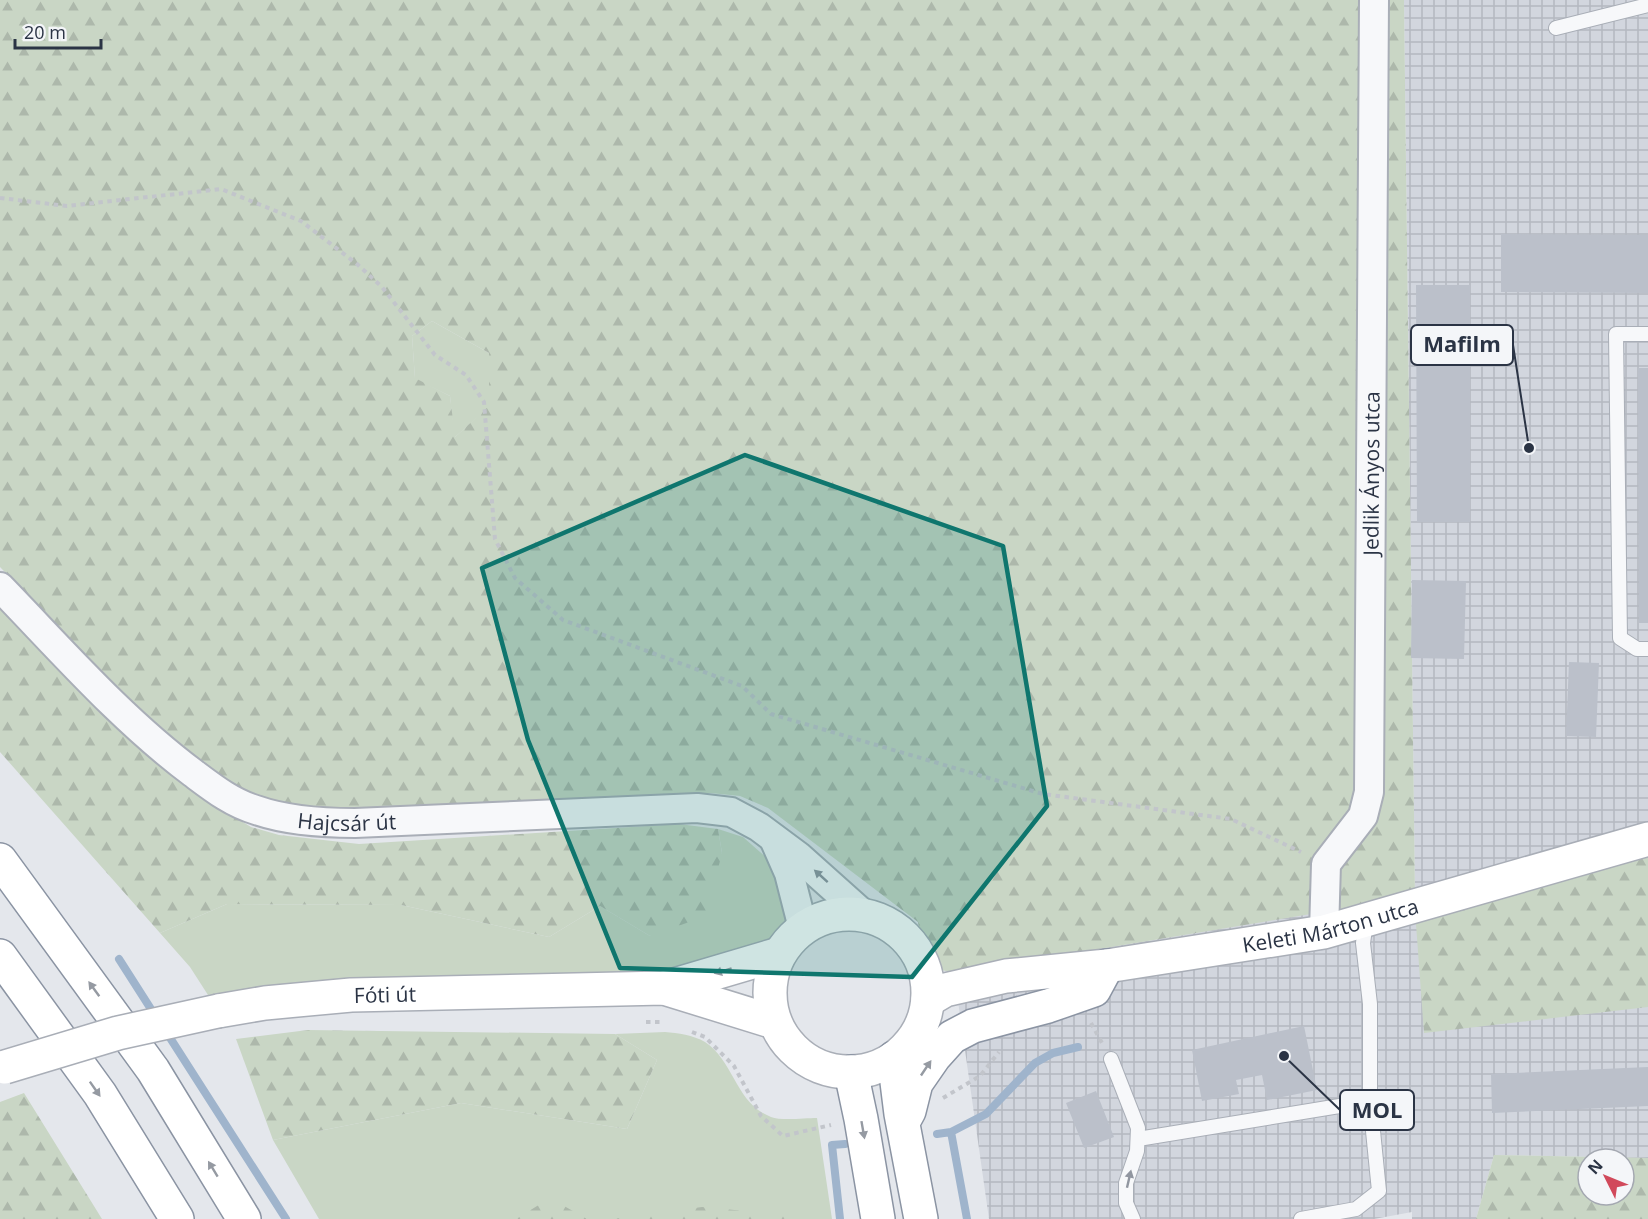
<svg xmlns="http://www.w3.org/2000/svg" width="1648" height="1219" font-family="'Open Sans',sans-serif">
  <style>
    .industrial { fill: url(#industrial-grid) }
    .green { fill: #c9d6c5 }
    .forest { fill: url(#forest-firs); fill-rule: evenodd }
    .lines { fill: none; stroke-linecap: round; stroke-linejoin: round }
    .stream { stroke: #9fb4cc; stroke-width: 8 }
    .building { fill: #bbc0ca }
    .service-casing { stroke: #a9aeb7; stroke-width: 16 }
    .minor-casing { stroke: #a9aeb7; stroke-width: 32 }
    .secondary-casing { stroke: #a9aeb7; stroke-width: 36 }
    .trunk-casing { stroke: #8b94a3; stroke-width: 36 }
    .path { stroke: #c2c5cb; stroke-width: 4; stroke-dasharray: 4.5 4.5; stroke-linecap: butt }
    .service { stroke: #f7f8fa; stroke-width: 14 }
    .minor { stroke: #f7f8fa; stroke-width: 28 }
    .secondary { stroke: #fff; stroke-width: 33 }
    .trunk { stroke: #fff; stroke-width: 33 }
    .secondary-bridge-casing { stroke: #a9aeb7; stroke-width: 36; stroke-linecap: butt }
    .secondary-bridge { stroke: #fff; stroke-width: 33 }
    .oneway { fill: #9196a0 }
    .oneway2 { fill: #959aa2 }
    .marked { fill: #0f766e; fill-opacity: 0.2; stroke: #0f766e; stroke-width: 4.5; stroke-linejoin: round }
    .labels { text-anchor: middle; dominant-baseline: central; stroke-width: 5; stroke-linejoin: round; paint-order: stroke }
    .street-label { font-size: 21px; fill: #2b3445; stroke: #f4f6f9 }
    .leader { fill: none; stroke: #2b3445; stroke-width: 2 }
    .callout-dot { fill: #2b3445; stroke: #f4f6f9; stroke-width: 2 }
    .callout { fill: #f4f6f9; stroke: #2b3445; stroke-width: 2 }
    .callout-label { font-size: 22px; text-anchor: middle; font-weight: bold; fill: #2b3445 }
  </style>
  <defs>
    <pattern id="industrial-grid" width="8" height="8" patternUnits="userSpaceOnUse" patternTransform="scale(1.5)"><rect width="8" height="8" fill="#d2d6de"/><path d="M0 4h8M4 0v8" fill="none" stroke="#b4b8c0"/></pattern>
    <pattern id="forest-firs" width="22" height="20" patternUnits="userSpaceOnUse" patternTransform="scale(1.5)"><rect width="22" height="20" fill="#c9d6c5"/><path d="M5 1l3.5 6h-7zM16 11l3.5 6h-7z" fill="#adb8ab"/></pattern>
  </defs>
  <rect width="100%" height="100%" fill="#e4e7ec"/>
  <!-- industrial -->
  <path class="industrial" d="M1404,0H1648V1158L1494,1155L1476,1219H1412V1212L1374,1219H989L954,973L1415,896Z"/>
  <!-- green -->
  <path class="green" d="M432,321L489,353V407L454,438L450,396L415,379L412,336Z
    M718,829L743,837L768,859L787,891L788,910L782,934L753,955L662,973L262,987L208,995L190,967L160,933L227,904L401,905L549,937L600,906L650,936L722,853Z
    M665,1032C678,1033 693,1035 705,1042C734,1061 736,1104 771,1117C781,1121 805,1118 817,1118L832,1219H319L273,1140L461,1103L627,1129L657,1060L615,1034Z"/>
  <!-- forest -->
  <path class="forest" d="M0,0H1404L1415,896L1648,841V1007L1424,1033L1414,897L954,973L925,966L918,922L768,808L740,796L710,793L354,814L257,802L186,755L146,717L0,567ZM432,321L489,353V406L455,437L450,396L415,378L412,336Z
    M0,603L213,804L251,827L279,835L359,844L679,824L718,829L722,853L706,916L650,936L600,906L549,937L401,905L227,904L160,933L0,752Z
    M308,1030L615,1034L657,1060L627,1129L461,1103L273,1140L236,1039Z
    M24,1093L102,1219H0V1102Z
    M1494,1155L1648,1158V1219H1476ZM1588,1159H1624V1195H1588Z
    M550,1198L587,1219H516Z
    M702,1207L812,1217V1219H613Z"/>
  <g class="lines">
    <!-- stream -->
    <path class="stream" d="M119,959L156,1017
      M165,1030L286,1219
      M937,1134L951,1132
      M840,1219L832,1145L845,1144
      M967,1219L951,1132L986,1114L1035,1063L1053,1053L1078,1047"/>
  </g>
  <!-- building -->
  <path class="building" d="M1501,234L1648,235V293L1501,292Z
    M1416,285H1470V522H1417Z
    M1638,368H1648V623H1639Z
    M1412,580L1466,581L1464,659L1411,658Z
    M1569,662L1599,663L1596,737L1566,736Z
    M1304,1026L1317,1090L1267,1100L1262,1075L1236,1080L1239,1094L1202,1101L1192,1050Z
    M1648,1067V1106L1492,1113L1491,1074Z
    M1096,1091L1114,1137L1084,1148L1066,1103Z"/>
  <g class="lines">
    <defs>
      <path id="service" d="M1556,28L1648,5
        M1648,334H1616L1620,638L1637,649H1648
        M1111,1059L1138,1128L1137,1151L1126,1183V1203L1133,1219
        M1138,1139L1370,1101
        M1301,1219L1356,1209L1379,1191L1370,1101V1004L1363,943L1366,922"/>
      <g id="minor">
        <path id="s1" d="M0,587C62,651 122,720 193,773C213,788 232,803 256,810C287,821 322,823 355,823L697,808L731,812L759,827L798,856L864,915"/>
        <path d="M774,839L789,873L803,928"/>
        <path id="s2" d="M1324,932L1326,864L1363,816L1369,792L1374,0"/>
      </g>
      <g id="secondary">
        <circle cx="849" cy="993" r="79"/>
        <path d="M664,988L779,954"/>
        <path id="s3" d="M928,1000L945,990L1006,976L1107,966L1324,932L1648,839"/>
        <path id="s4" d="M218,1011L265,1003L351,995L664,988L774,1022"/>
      </g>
      <path id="trunk" d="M0,860L153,1070L244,1219
        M0,956L100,1094L177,1219
        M894,1058L901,1114L921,1219
        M851,1072L861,1119L878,1219
        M903,1122L909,1111L916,1083L934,1057L952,1037L973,1026L1048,1006L1094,990L1107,966"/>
    </defs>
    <!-- service casing -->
    <use href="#service" class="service-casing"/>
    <!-- minor casing -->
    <use href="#minor" class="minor-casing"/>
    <!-- secondary casing -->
    <use href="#secondary" class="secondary-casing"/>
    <!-- trunk casing -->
    <use href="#trunk" class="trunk-casing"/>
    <!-- path -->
    <path class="path" d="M0,198L67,206L221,189L301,221L357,264L382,287L435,355L466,375L484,402L495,539L515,578L563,620L742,686L771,714L1043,794L1231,819L1301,852
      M646,1022H663
      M1091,1023L1102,1043
      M692,1032L705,1037L734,1066L761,1116L783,1136L831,1125
      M943,1098L980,1076L999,1052"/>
    <!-- service -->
    <use href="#service" class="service"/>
    <!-- minor -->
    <use href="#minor" class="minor"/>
    <!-- secondary -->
    <use href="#secondary" class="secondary"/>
    <!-- trunk -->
    <use href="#trunk" class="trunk"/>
    <defs>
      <path id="secondary-bridge" d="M5,1067L118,1033L218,1011"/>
    </defs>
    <!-- secondary-bridge casing -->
    <use href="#secondary-bridge" class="secondary-bridge-casing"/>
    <!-- secondary-bridge -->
    <use href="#secondary-bridge" class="secondary-bridge"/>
  </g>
  <!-- one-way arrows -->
  <defs><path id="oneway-solid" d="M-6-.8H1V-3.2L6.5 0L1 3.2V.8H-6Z" transform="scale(1.5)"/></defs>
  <g class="oneway">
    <use href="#oneway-solid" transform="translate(821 876) rotate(-138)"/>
    <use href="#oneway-solid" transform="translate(1129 1179) rotate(-77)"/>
  </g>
  <g class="oneway2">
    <use href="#oneway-solid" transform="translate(723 971) rotate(163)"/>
    <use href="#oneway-solid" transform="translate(94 989) rotate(-126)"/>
    <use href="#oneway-solid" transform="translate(926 1068) rotate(-56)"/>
    <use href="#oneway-solid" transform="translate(95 1089) rotate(55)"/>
    <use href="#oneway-solid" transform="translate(863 1130) rotate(80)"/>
    <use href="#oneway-solid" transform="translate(213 1169) rotate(-121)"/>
  </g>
  <!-- marked area -->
  <path class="marked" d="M745,455L1003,546L1047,806L912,977L620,968L528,740L482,568Z"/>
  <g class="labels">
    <!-- street labels -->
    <g class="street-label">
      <text stroke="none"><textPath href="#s2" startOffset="472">Jedlik Ányos utca</textPath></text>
      <text stroke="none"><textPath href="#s1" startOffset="434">Hajcsár út</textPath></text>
      <text stroke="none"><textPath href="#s3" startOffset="411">Keleti Márton utca</textPath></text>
      <text stroke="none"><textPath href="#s4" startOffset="168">Fóti út</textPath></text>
    </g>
  </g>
  <!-- callouts -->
  <path class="leader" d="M1529 448L1513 345M1284 1056L1340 1110"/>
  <g class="callout-dot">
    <circle cx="1529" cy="448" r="6"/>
    <circle cx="1284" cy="1056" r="6"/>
  </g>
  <g class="callout">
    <rect x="1411" y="325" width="102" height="40" rx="6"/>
    <rect x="1340" y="1090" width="74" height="40" rx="6"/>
  </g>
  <g class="callout-label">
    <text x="1462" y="352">Mafilm</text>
    <text x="1377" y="1118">MOL</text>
  </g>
  <!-- north arrow -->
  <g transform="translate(1606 1177) rotate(313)"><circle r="28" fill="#f4f6f9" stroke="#a4a8b1" stroke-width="1.5"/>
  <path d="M0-4.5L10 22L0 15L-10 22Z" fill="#d1495b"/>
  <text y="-9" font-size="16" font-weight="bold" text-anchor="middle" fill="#2b3445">N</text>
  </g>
  <!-- scale -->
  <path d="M15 39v9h86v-9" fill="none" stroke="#2b3445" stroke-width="3"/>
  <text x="24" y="39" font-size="18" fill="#2b3445" stroke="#f4f6f9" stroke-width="4.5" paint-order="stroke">20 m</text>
</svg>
